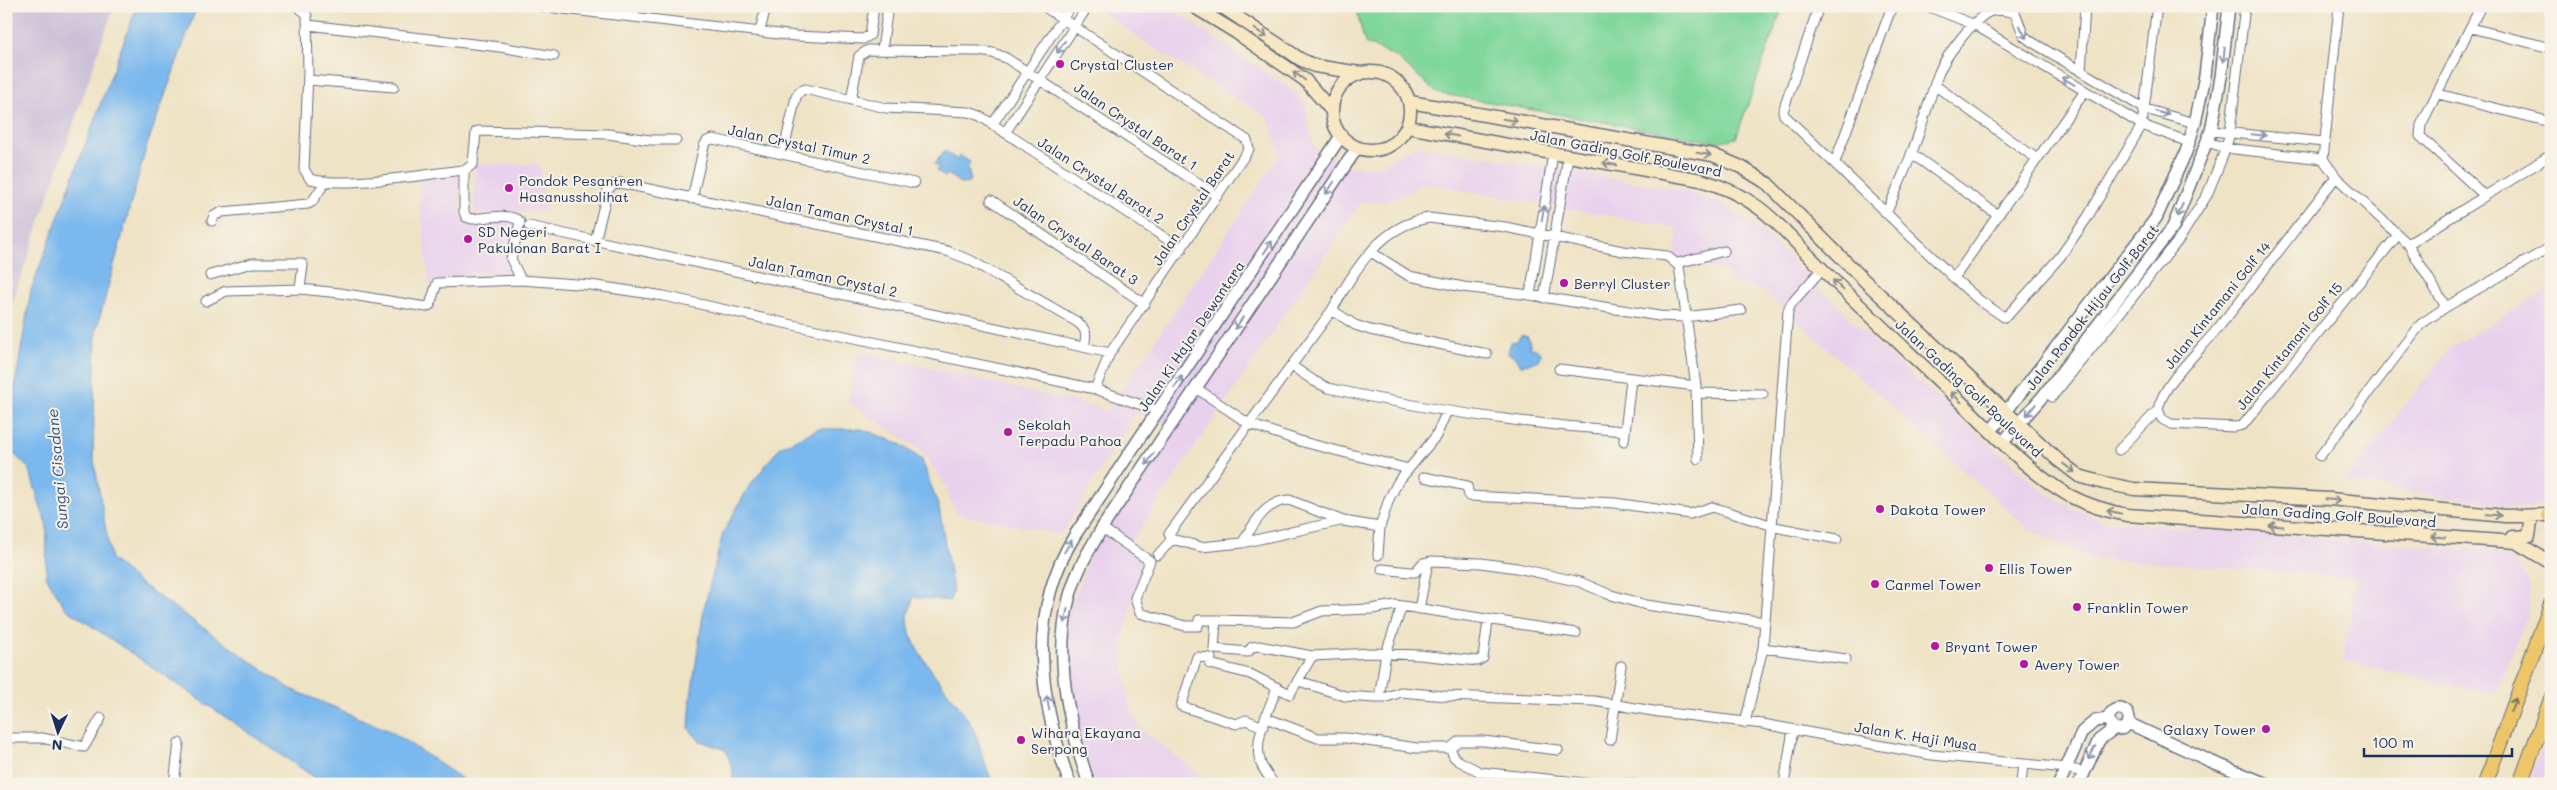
<svg xmlns="http://www.w3.org/2000/svg" width="2557" height="790" font-family="Mali,sans-serif">
  <style>
    .built { fill: #e9d1ed }
    .industrial { fill: #c9bfd7 }
    .green { fill: #80d79b; stroke: #4e837c }
    .water { fill: #7ab8ed; stroke: #4a74a6 }
    .lines { fill: none; stroke-linecap: round; stroke-linejoin: round }
    .minor-casing { stroke: #656e82; stroke-width: 11 }
    .tertiary-casing { stroke: #656e82; stroke-width: 14 }
    .secondary-casing { stroke: #656e82; stroke-width: 15 }
    .primary-casing { stroke: #656e82; stroke-width: 16 }
    .minor { stroke: #fff; stroke-width: 9 }
    .tertiary { stroke: #fff; stroke-width: 11 }
    .secondary { stroke: #f7e8c3; stroke-width: 12 }
    .primary { stroke: #ecc669; stroke-width: 14 }
    .oneway { stroke: #8d97ae }
    .oneway2 { stroke: #898c90 }
    .oneway3 { stroke: #797363 }
    .poi-dot { fill: #b5179e; stroke: #f7f3e8; stroke-width: 2 }
    .labels { text-anchor: middle; dominant-baseline: central; stroke-width: 4; stroke-linejoin: round; paint-order: stroke }
    .poi-label { font-size: 14px; fill: #1b2f5e; stroke: #f7f3e8; text-anchor: start }
    .street-label { font-size: 14px; fill: #1b2f5e; stroke: #f7f3e8 }
    .water-label { font-size: 15px; font-style: italic; fill: #335182; stroke: #f7f3e8 }
  </style>
  <rect width="100%" height="100%" fill="#f7f3e8"/>
  <filter id="ink" filterUnits="userSpaceOnUse"><feTurbulence type="fractalNoise" baseFrequency=".02" numOctaves="2"/><feDisplacementMap in="SourceGraphic" scale="10" xChannelSelector="R" yChannelSelector="G"/><feConvolveMatrix kernelMatrix="1 2 1 2 8 2 1 2 1" color-interpolation-filters="sRGB"/></filter>
  <filter id="wash" filterUnits="userSpaceOnUse"><feTurbulence type="fractalNoise" baseFrequency=".0096" numOctaves="4" result="noise"/><feDisplacementMap in="SourceGraphic" scale="20" xChannelSelector="R" yChannelSelector="G"/><feGaussianBlur stdDeviation="1.12" result="paint"/><feColorMatrix in="noise" values="0 0 0 0 0 0 0 0 0 0 0 0 0 0 0 0 0 1.4 0 .05"/><feComposite in="paint" operator="in"/></filter>
  <g filter="url(#wash)">
    <rect width="100%" height="100%" fill="#efe3c5"/>
    <!-- built -->
    <path class="built" d="M1093,6H1167L1297,93L1306,104L1310,131L1317,150L1348,167L1381,166L1404,152L1419,146L1687,191L1725,206L1758,228L1884,351L2044,492L2073,509L2107,522L2486,551L2512,559L2526,578L2530,592L2527,617L2495,695L2343,661L2357,578L2092,558L2030,530L1762,290L1731,284L1726,270L1673,264L1678,228L1424,183L1402,196L1382,202H1361L1131,542L1106,525L1172,425L1136,412L1061,534L957,514L942,480L923,452L848,402L857,351L1109,410L1280,154L1267,117L1149,45Z
      M475,164H540L546,211L474,214Z
      M459,177L460,214L483,222L511,220L516,223L508,255L512,272L472,273L429,284L418,180Z
      M2551,288V502L2529,509L2344,482L2451,347Z
      M1099,534L1141,558L1145,563L1123,636L1124,670L1129,703L1140,729L1213,784H1094L1073,716L1065,660L1066,618Z
      M2551,719V784H2529Z"/>
    <!-- industrial -->
    <path class="industrial" d="M6,6H114L14,297L6,337Z"/>
    <!-- green -->
    <path class="green" d="M1355,6H1783L1736,138L1716,142L1437,93L1396,57L1365,43Z"/>
    <!-- water -->
    <path class="water" d="M137,6H197L146,148L96,331L93,455L111,559L138,582L289,688L392,732L470,784H324L65,608L46,576L47,527L29,469L6,446V438L31,290Z
      M945,151L957,160L960,156L970,162L967,168L971,179L968,183L961,184L948,174L945,177L936,170L939,167L934,164Z
      M1521,335L1528,337L1531,349L1534,348L1541,353L1540,360L1521,366L1515,357L1508,353L1511,342L1517,341Z
      M818,429H862L900,444L922,460L939,508L953,591L950,601L914,597C912,603 909,610 908,616C906,653 959,697 974,731C982,749 983,767 995,784H732L733,770L726,750L700,741L689,729L691,697L704,608L723,533L748,488L780,447Z"/>
  </g>
  <g filter="url(#ink)">
    <g class="lines">
      <defs>
        <path id="minor" d="M296,6L305,12L307,16L308,73L304,169L310,179C346,188 423,175 462,170L464,171L473,164L476,132L478,131L608,134L650,140H676
          M538,6L796,36L863,39L870,35L874,6
          M1043,6L1247,140L1249,149L1110,353L1095,389
          M1819,6L1783,111L1784,115L1954,278L1979,300L2004,317L2009,314L2060,257L2087,218L2142,125L2157,6
          M1927,6L1975,25L2142,125L2189,142
          M2339,6L2323,159L2336,177L2408,244L2446,307
          M2481,6L2421,125L2420,136L2485,196
          M308,25L500,47L554,56
          M2471,28L2551,48
          M760,31L766,6
          M882,50L888,6
          M2081,72L2085,6
          M308,80L394,87
          M1936,86L2037,159
          M2438,94L2551,122
          M851,100L859,56L868,50L978,51L993,53L1006,58L1217,196
          M992,125L1071,6
          M2211,131L2324,142
          M1005,133L1088,6
          M2207,142L2226,148L2323,159
          M783,154L796,97L799,92L805,89L886,108L969,112L980,116L1182,249
          M1912,154L1998,215
          M1835,162L1892,6
          M464,171V212L466,217L472,219C485,218 511,212 520,222L511,259L521,280
          M692,199L704,146L707,141L713,139L914,183
          M991,200L1145,304
          M1887,212C1895,192 1905,172 1912,152C1922,127 1929,100 1938,75C1944,58 1975,16 1992,11C2000,9 2008,11 2015,13L2024,36L2032,42L2145,109L2195,123
          M212,221L214,216L222,212L308,204L312,202L326,181
          M529,226L1110,353
          M595,241L608,189L614,184L620,183L947,251L970,260L1077,322C1087,330 1087,334 1084,346
          M2408,244L2551,155
          M1371,252L1409,276L1463,287L1530,295L1659,316L1685,317L1741,310
          M1678,263L1724,251
          M210,275L252,263H301L303,265L300,289
          M1954,278L2085,91
          M1530,295L1553,154
          M1544,298L1568,157
          M206,301L226,291L300,289L340,293L426,307L430,305L437,283L521,280L590,285L664,296L793,325L1095,389L1159,411
          M1332,310L1355,325L1370,330L1487,354
          M1292,366L1314,381L1328,388C1426,410 1524,424 1624,431
          M1559,369L1696,386
          M1196,388L1249,424L1303,442L1409,469
          M1696,393L1763,394
          M2052,397L2178,241L2207,195L2226,148L2230,132L2245,6
          M2158,410L2162,419L2171,424L2235,427L2243,425L2397,236
          M1624,441L1631,379
          M2119,450L2158,410C2162,385 2197,353 2214,333C2256,282 2295,229 2336,177
          M2320,456L2421,324L2446,307L2551,247
          M1424,477L1467,486L1469,496L1615,503L1690,514L1712,507L1780,528L1837,539
          M1380,527L1343,521L1289,500C1265,501 1254,524 1242,543L1201,547L1172,539L1169,534L1332,310C1355,270 1380,225 1429,218L1505,227L1623,251L1667,256L1679,266L1696,386L1698,459
          M1102,528L1150,561L1135,598L1140,613L1185,626H1198L1199,620H1216L1214,649L1248,652L1252,647L1259,646L1312,656L1372,653L1419,655L1478,661L1483,658L1488,621
          M1242,543L1340,521
          M1158,555L1172,539
          M1378,555L1380,527L1389,499L1398,482L1436,436L1447,411
          M1382,569L1410,572H1415L1423,563L1431,561L1481,563L1517,568L1580,582L1608,594L1646,605L1765,622
          M1419,609L1428,562
          M1216,620L1293,622L1322,611L1371,609L1396,605L1576,633
          M1763,648L1846,659
          M1299,681L1345,696L1375,698H1384L1401,692L1445,696L1594,701L1659,712L1763,724L1932,755L2066,768L2083,772
          M1379,698L1386,653L1402,606
          M1266,718L1318,738H1346L1417,748H1450
          M1745,723L1763,648L1788,311L1791,304L1822,269
          M1263,727L1246,720L1236,724L1181,706L1197,657L1211,658L1210,664L1250,674L1290,694L1312,656
          M6,738H42L84,747L101,718
          M1610,740L1621,666
          M1450,748L1454,757L1459,761L1480,772L1585,783L1633,784
          M1450,748L1459,741H1483L1558,750
          M174,784L179,743
          M1274,784C1270,778 1264,771 1261,764C1252,741 1269,709 1277,688
          M1784,784L1793,730
          M2021,784L2023,764"/>
        <path id="tertiary" d="M1991,431L2156,218L2186,152L2195,123L2205,76L2213,6
          M2003,442L2043,396L2173,227L2211,131L2221,77L2229,6
          M2109 719a10 10 0 1 1 20 0a10 10 0 1 1-20 0Z
          M2128,723L2210,761L2267,784
          M1070,784C1039,699 1026,615 1075,535L1341,136
          M1089,784C1066,716 1048,636 1080,568C1086,554 1095,541 1102,528L1357,148
          M2059,784L2082,732L2095,721L2108,719
          M2079,784L2099,740L2115,728"/>
        <path id="secondary" d="M1193,6L1237,33L1305,80L1332,111
          M1221,6L1300,59L1315,66L1360,73
          M1332 111a39 39 0 1 1 78 0a39 39 0 1 1-78 0Z
          M1410,102L1713,155L1741,167L1767,183L1866,282L2058,460L2079,476L2104,483L2134,489L2330,499L2505,516L2549,515
          M1408,127L1701,180C1763,198 1780,228 1824,271C1869,315 1915,358 1961,402C1994,434 2029,473 2070,496C2089,506 2107,511 2127,515L2516,542L2551,563
          M2512,537L2529,536L2531,523L2529,517"/>
        <path id="primary" d="M2549,515H2551
          M2485,784L2551,604
          M2520,784L2551,699"/>
      </defs>
      <!-- minor casing -->
      <use href="#minor" class="minor-casing"/>
      <!-- tertiary casing -->
      <use href="#tertiary" class="tertiary-casing"/>
      <!-- secondary casing -->
      <use href="#secondary" class="secondary-casing"/>
      <!-- primary casing -->
      <use href="#primary" class="primary-casing"/>
      <!-- minor -->
      <use href="#minor" class="minor"/>
      <!-- tertiary -->
      <use href="#tertiary" class="tertiary"/>
      <!-- secondary -->
      <use href="#secondary" class="secondary"/>
      <!-- primary -->
      <use href="#primary" class="primary"/>
    </g>
    <!-- one-way arrows -->
    <defs><path id="oneway-shaft" d="M-6 0H5M1.5-3L5.5 0L1.5 3" fill="none" stroke-width="1.6" stroke-linecap="round" stroke-linejoin="round" transform="scale(1.25)"/></defs>
    <g class="oneway">
      <use href="#oneway-shaft" transform="translate(2023 32) rotate(63)"/>
      <use href="#oneway-shaft" transform="translate(1061 47) rotate(123)"/>
      <use href="#oneway-shaft" transform="translate(2224 55) rotate(96)"/>
      <use href="#oneway-shaft" transform="translate(2068 81) rotate(-149)"/>
      <use href="#oneway-shaft" transform="translate(2162 113) rotate(16)"/>
      <use href="#oneway-shaft" transform="translate(2259 135) rotate(6)"/>
      <use href="#oneway-shaft" transform="translate(1330 188) rotate(124)"/>
      <use href="#oneway-shaft" transform="translate(2180 210) rotate(113)"/>
      <use href="#oneway-shaft" transform="translate(1543 213) rotate(-80)"/>
      <use href="#oneway-shaft" transform="translate(1268 247) rotate(-57)"/>
      <use href="#oneway-shaft" transform="translate(1239 323) rotate(123)"/>
      <use href="#oneway-shaft" transform="translate(1178 382) rotate(-56)"/>
      <use href="#oneway-shaft" transform="translate(2031 410) rotate(129)"/>
      <use href="#oneway-shaft" transform="translate(1150 459) rotate(124)"/>
      <use href="#oneway-shaft" transform="translate(1068 546) rotate(-59)"/>
      <use href="#oneway-shaft" transform="translate(1066 616) rotate(102)"/>
      <use href="#oneway-shaft" transform="translate(1048 703) rotate(-100)"/>
      <use href="#oneway-shaft" transform="translate(2092 753) rotate(116)"/>
    </g>
    <g class="oneway2">
      <use href="#oneway-shaft" transform="translate(1261 33) rotate(34)"/>
      <use href="#oneway-shaft" transform="translate(1299 76) rotate(-145)"/>
      <use href="#oneway-shaft" transform="translate(1510 120) rotate(10)"/>
      <use href="#oneway-shaft" transform="translate(1451 135) rotate(-169)"/>
      <use href="#oneway-shaft" transform="translate(1704 154) rotate(10)"/>
      <use href="#oneway-shaft" transform="translate(1610 164) rotate(-170)"/>
      <use href="#oneway-shaft" transform="translate(1838 285) rotate(-136)"/>
      <use href="#oneway-shaft" transform="translate(1956 397) rotate(-136)"/>
      <use href="#oneway-shaft" transform="translate(2069 468) rotate(36)"/>
      <use href="#oneway-shaft" transform="translate(2333 500) rotate(5)"/>
      <use href="#oneway-shaft" transform="translate(2114 512) rotate(-166)"/>
      <use href="#oneway-shaft" transform="translate(2494 515) rotate(5)"/>
      <use href="#oneway-shaft" transform="translate(2276 526) rotate(-176)"/>
      <use href="#oneway-shaft" transform="translate(2438 537) rotate(-176)"/>
    </g>
    <use class="oneway3" href="#oneway-shaft" transform="translate(2513 705) rotate(-69)"/>
  </g>
  <!-- markers -->
  <g class="poi-dot">
    <circle cx="1060" cy="64" r="5"/>
    <circle cx="509" cy="188" r="5"/>
    <circle cx="468" cy="239" r="5"/>
    <circle cx="1564" cy="283" r="5"/>
    <circle cx="1008" cy="432" r="5"/>
    <circle cx="1880" cy="509" r="5"/>
    <circle cx="1989" cy="568" r="5"/>
    <circle cx="1875" cy="584" r="5"/>
    <circle cx="2077" cy="607" r="5"/>
    <circle cx="1935" cy="646" r="5"/>
    <circle cx="2024" cy="664" r="5"/>
    <circle cx="2266" cy="729" r="5"/>
    <circle cx="1021" cy="740" r="5"/>
  </g>
  <g class="labels">
    <!-- poi labels -->
    <g class="poi-label">
      <text x="1070" y="64">Crystal Cluster</text>
      <text x="519" y="180">Pondok Pesantren<tspan x="519" dy="16">Hasanussholihat</tspan></text>
      <text x="478" y="231">SD Negeri<tspan x="478" dy="16">Pakulonan Barat I</tspan></text>
      <text x="1574" y="283">Berryl Cluster</text>
      <text x="1018" y="424">Sekolah<tspan x="1018" dy="16">Terpadu Pahoa</tspan></text>
      <text x="1890" y="509">Dakota Tower</text>
      <text x="1999" y="568">Ellis Tower</text>
      <text x="1885" y="584">Carmel Tower</text>
      <text x="2087" y="607">Franklin Tower</text>
      <text x="1945" y="646">Bryant Tower</text>
      <text x="2034" y="664">Avery Tower</text>
      <text x="2256" y="729" text-anchor="end">Galaxy Tower</text>
      <text x="1031" y="732">Wihara Ekayana<tspan x="1031" dy="16">Serpong</tspan></text>
    </g>
    <!-- street labels -->
    <g class="street-label">
      <text transform="translate(1136 126) rotate(34)">Jalan Crystal Barat 1</text>
      <text transform="translate(799 144) rotate(12)">Jalan Crystal Timur 2</text>
      <text transform="translate(1626 153) rotate(11)">Jalan Gading Golf Boulevard</text>
      <text transform="translate(1101 180) rotate(33)">Jalan Crystal Barat 2</text>
      <text transform="translate(1193 208) rotate(-56)">Jalan Crystal Barat</text>
      <text transform="translate(840 215) rotate(12)">Jalan Taman Crystal 1</text>
      <text transform="translate(1076 240) rotate(34)">Jalan Crystal Barat 3</text>
      <text transform="translate(823 276) rotate(12)">Jalan Taman Crystal 2</text>
      <text transform="translate(2217 305) rotate(-51)">Jalan Kintamani Golf 14</text>
      <text transform="translate(2092 307) rotate(-52)">Jalan Pondok Hijau Golf Barat</text>
      <text transform="translate(1191 336) rotate(-56)">Jalan Ki Hajar Dewantara</text>
      <text transform="translate(2289 346) rotate(-51)">Jalan Kintamani Golf 15</text>
      <text transform="translate(1969 388) rotate(43)">Jalan Gading Golf Boulevard</text>
      <text transform="translate(2339 515) rotate(4)">Jalan Gading Golf Boulevard</text>
      <text transform="translate(1916 736) rotate(9)">Jalan K. Haji Musa</text>
    </g>
    <!-- water labels -->
    <g class="water-label">
      <text transform="translate(57 469) rotate(-95)">Sungai Cisadane</text>
    </g>
  </g>
  <!-- margin -->
  <rect width="2557" height="790" fill="none" stroke="#f7f3e8" stroke-width="25"/>
  <!-- north arrow -->
  <g transform="translate(58 732) rotate(184)" stroke="#f7f3e8" stroke-width="4" paint-order="stroke">
  <path d="M0-4L9 19L0 12L-9 19Z" fill="#1b2f5e"/>
  <text y="-8" font-size="14" font-weight="bold" text-anchor="middle" fill="#1b2f5e">N</text>
  </g>
  <!-- scale -->
  <path d="M2364 748v8h148v-8" fill="none" stroke="#1b2f5e" stroke-width="2.5"/>
  <text x="2372" y="748" font-size="15" fill="#1b2f5e" stroke="#f7f3e8" stroke-width="4" paint-order="stroke">100 m</text>
</svg>
